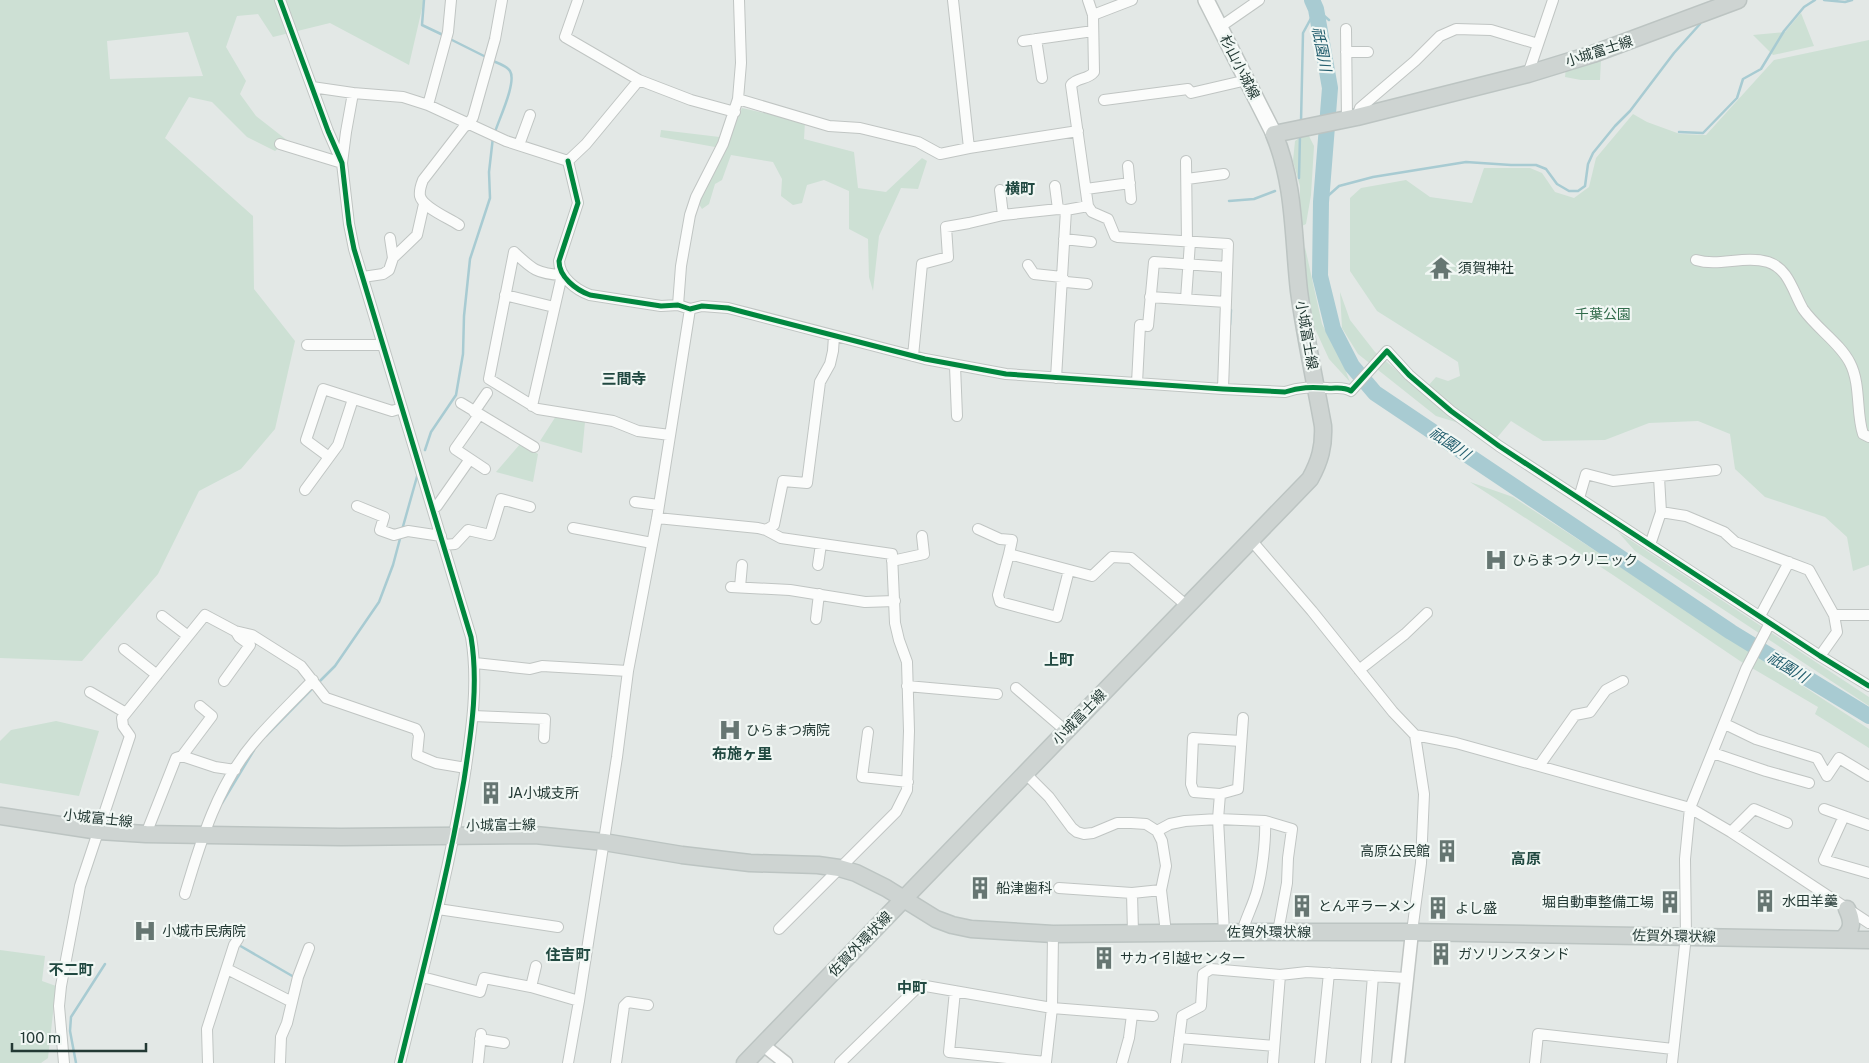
<svg xmlns="http://www.w3.org/2000/svg" width="1869" height="1063" font-family="'Public Sans','Noto Sans JP',sans-serif">
  <style>
    .green { fill: #cde0d4; fill-rule: evenodd }
    .lines { fill: none; stroke-linecap: round; stroke-linejoin: round }
    .stream { stroke: #a8cbd2; stroke-width: 2.5 }
    .river { stroke: #a8cbd2; stroke-width: 16 }
    .minor-casing { stroke: #c0c5c3; stroke-width: 12 }
    .tertiary-casing { stroke: #c0c5c3; stroke-width: 15 }
    .secondary-casing { stroke: #bfc5c3; stroke-width: 18 }
    .primary-casing { stroke: #bcc4c2; stroke-width: 19 }
    .minor { stroke: #fbfcfb; stroke-width: 10 }
    .tertiary { stroke: #fbfcfb; stroke-width: 12 }
    .secondary { stroke: #fbfcfb; stroke-width: 15 }
    .primary { stroke: #ced4d2; stroke-width: 16 }
    .cycleway-casing { stroke: #f1f7f4; stroke-width: 8 }
    .cycleway { stroke: #00873e; stroke-width: 5 }
    .labels { text-anchor: middle; dominant-baseline: central; stroke-width: 4.5; stroke-linejoin: round; paint-order: stroke }
    .street-label { font-size: 14px; fill: #233934; stroke: #f1f7f4 }
    .poi-label { font-size: 14px; fill: #233934; stroke: #f1f7f4; text-anchor: start }
    .park-label { font-size: 14px; fill: #316b4b; stroke: #f1f7f4 }
    .water-label { font-size: 15px; font-style: italic; fill: #235e6e; stroke: #f1f7f4 }
    .neighbourhood-label { font-size: 15px; font-weight: bold; fill: #214941; stroke: #f1f7f4 }
  </style>
  <rect width="100%" height="100%" fill="#e3e8e6"/>
  <!-- green -->
  <path class="green" d="M0,0H424L409,65L330,23L273,37L258,14L237,16L226,47L246,81L240,94L256,116L288,141L275,151L247,137L212,102L189,97L165,138L253,216L254,289L295,341L275,429L241,469L199,491L158,574L82,661L0,658ZM188,32L203,76L110,79L107,41Z
    M1801,13L1814,46L1773,55L1753,35L1785,32Z
    M1869,40V565L1853,571L1847,537L1825,517L1765,497L1735,469L1730,434L1698,421L1649,423L1605,440L1543,441L1511,421L1496,439L1427,387L1436,377L1448,381L1460,376L1458,362L1377,311L1350,271V198L1361,188L1406,180L1430,197L1472,203L1484,168H1530L1542,173L1555,192L1574,198L1589,187L1596,158L1633,114L1647,122L1680,134L1706,135L1774,60Z
    M1601,59L1600,80H1581L1565,77L1566,68Z
    M742,108L805,122L804,139L854,152L858,188L886,192L922,158L927,161L918,189L901,188L879,236L873,291L869,277L868,239L849,229V191L824,180L807,185L802,203L793,205L781,196L782,179L773,162L731,155L722,180L715,184L709,204L702,209L697,201L717,166L715,147L660,137L661,130L728,138Z
    M1304,126L1314,146L1311,195L1306,224L1300,227V186L1293,161L1295,141L1302,136Z
    M1305,247L1322,324L1343,364L1350,382L1329,359L1311,320L1301,271Z
    M1340,292L1350,320L1375,352L1459,423L1436,416L1358,354L1342,328Z
    M556,416L585,422L582,453L540,441Z
    M521,443L538,454L533,482L496,472Z
    M1470,482L1513,497L1869,729V748L1815,714L1818,707L1740,661L1613,575Z
    M1618,532L1869,697V706L1635,551Z
    M56,721L99,731L79,796L0,783V741L11,730Z
    M0,950L45,956L42,981L56,986L48,1058L41,1063H0Z"/>
  <g class="lines">
    <!-- stream -->
    <path class="stream" d="M424,0L422,25L443,35
      M1824,0L1845,2L1852,0
      M1317,8L1319,0
      M448,38L488,58
      M493,61C498,63 507,66 510,71C517,82 499,119 495,132
      M1301,122L1303,33L1316,9L1329,20
      M1679,132L1703,133L1737,98L1743,79L1761,69L1784,31L1804,7L1815,0
      M1299,178L1300,135
      M1229,201L1254,199L1275,191
      M1321,202L1339,186L1373,177L1466,162L1511,165H1536L1546,169L1557,184L1569,191H1578L1585,186L1588,164L1593,153L1615,126L1630,111L1674,53L1700,24
      M1230,325L1231,310
      M425,450L431,432L456,395L463,354L464,316L470,259L490,198L489,172L493,137
      M402,530L418,473
      M318,683L335,666L379,602L393,565L401,535
      M266,736L314,687
      M222,803L254,750
      M213,924L233,941
      M237,944L294,977
      M76,1063L70,1031L71,1017L105,964"/>
    <!-- river -->
    <path class="river" d="M1312,0L1316,9L1330,88L1321,202L1320,276L1333,329L1352,366L1375,393L1731,632L1869,716"/>
    <defs>
      <path id="minor" d="M280,0L328,131L342,163L349,224L354,249L471,637C479,685 471,733 464,780C448,876 423,969 400,1063
        M578,0L565,37L639,80L691,100L735,112
        M953,0L969,148
        M1088,0L1093,15L1094,72C1088,80 1077,77 1071,85L1088,206L1092,212L1108,219L1115,236L1118,237L1228,244L1223,389
        M1093,15L1132,0
        M1220,27L1259,0
        M1346,29L1347,119
        M1036,39L1042,78
        M1023,41L1093,31
        M1346,52H1368
        M1528,74L1553,0
        M312,87L353,93L403,97L428,105L506,141L568,161
        M738,99L829,126L860,128L918,142L940,154L969,148L1078,131
        M1104,100L1188,89L1191,93L1247,80
        M428,105L448,32L451,0
        M1357,117L1360,108L1415,61L1440,36L1456,29L1491,30L1538,44
        M280,144L342,163L346,132L353,93
        M519,145L530,115
        M568,161L578,203L559,261C559,277 576,290 590,295L661,306L678,305L690,309L702,306L728,308L925,359L1006,374L1223,389L1285,392C1300,387 1311,387 1327,388C1336,389 1342,386 1351,391L1387,351L1409,375L1451,411L1499,446L1820,656L1869,686
        M568,161L586,144L639,80
        M1186,161L1187,242
        M1128,166L1131,199
        M1187,179L1224,174
        M1055,186L1058,209
        M1086,189L1130,183
        M1000,190L1003,215
        M459,225C449,218 423,208 420,196C419,190 421,185 423,180L464,127L469,124L473,117L495,39L502,0
        M390,238L393,258
        M1064,239L1091,242
        M514,252L489,379L538,409L613,421L638,431L670,435
        M514,252C532,269 537,274 562,275L532,406
        M1696,260C1719,267 1744,255 1768,262C1789,269 1793,292 1803,309C1817,329 1840,343 1850,363C1861,384 1856,414 1863,434L1869,437
        M1028,265L1034,274L1062,277L1066,282L1087,284
        M363,277L383,274L389,270L393,258L417,235L424,204
        M505,295L554,307
        M1150,297L1226,302
        M1186,299L1190,242
        M678,305L681,266L690,215L696,197L723,144L738,99L741,63L739,0
        M307,345H383
        M913,356L922,264L948,257L946,227L969,223L1003,215L1058,209L1066,210
        M955,366L957,416
        M1056,378L1066,210L1088,206
        M1137,383L1140,325L1148,326L1154,262L1227,267
        M461,403L534,447
        M474,412L487,393
        M329,457L306,440L323,389L392,411L402,408
        M470,459L485,469
        M305,490L338,445L353,399
        M1579,498L1586,474L1613,481L1716,470
        M635,502L659,505
        M357,506L384,517L380,530L394,535L408,531L441,536
        M433,509L437,506L470,459L455,449L479,415
        M1661,512L1686,516L1724,532L1735,542L1809,570L1834,615L1837,632L1820,656
        M657,518L758,528L766,530L781,538L892,554L895,623L899,640L907,662L909,731L907,790L896,812L779,929
        M573,528L652,543
        M978,529L1000,539L1012,540L1009,554L1092,576L1112,557L1131,558L1186,605
        M766,530L774,525L783,481L807,483L820,382L830,364L833,351L834,336
        M1251,540L1312,611L1393,712L1415,735L1456,743L1690,808L1731,832L1869,923
        M444,545L455,544L468,530L490,535L501,499L530,507
        M1650,545L1661,512L1659,477
        M1009,554L998,595L1000,602L1057,617L1069,570
        M892,561L924,554L922,536
        M818,565L821,544
        M731,587L790,590L865,602L895,601
        M740,587L742,565
        M1834,615H1869
        M162,616L188,636
        M1760,616L1789,562
        M816,619L819,594
        M124,649L157,675
        M475,663L530,669L542,666L628,671
        M1359,670L1405,634L1427,613
        M224,681L250,645L239,637L236,632
        M907,686L997,694
        M1016,688L1066,731
        M90,692L126,713
        M473,716L545,719L544,738
        M1725,724L1756,739L1817,758L1827,776L1839,758L1869,776
        M868,732L862,777L908,782
        M1713,753L1766,771L1809,783
        M182,756L215,767L235,770
        M1539,766L1575,715L1590,712L1606,690L1623,681
        M1025,773L1049,797L1072,828L1077,832L1084,834L1093,833L1117,823H1131L1146,824L1157,831L1162,841L1166,866L1161,890L1166,933
        M1220,794L1194,792L1191,784L1193,738L1241,741
        M1824,809L1869,825
        M1844,816L1824,860L1869,873
        M1157,831L1170,824L1185,821L1218,819L1265,821L1292,829L1288,858L1287,883L1278,932
        M1731,832L1754,809L1787,823
        M146,834L176,758L182,756L212,716L200,706
        M1059,888L1132,893
        M185,894C201,840 218,784 255,741C273,720 294,700 313,680
        M438,909L558,927
        M1224,932L1218,819L1220,794L1238,789L1243,718
        M1242,932C1246,918 1253,905 1257,891C1262,873 1266,840 1265,821
        M1412,932L1421,863L1424,794L1415,735
        M1133,933L1132,893L1161,890
        M227,969L292,1002L287,1023L281,1037L280,1063
        M422,977L480,992L484,978L531,987L579,1001
        M531,987L536,966
        M955,991L949,1052L1046,1062L1052,1008L1153,1016
        M292,1002L298,977L309,948
        M1179,1038L1274,1046
        M480,1039L504,1043
        M64,1063L59,1006L61,986L80,886L130,736L123,726L122,718L205,615L235,631L252,635L301,666L326,698L416,729L419,735L417,755L436,763L466,768
        M208,1063L207,1029L234,945L238,939
        M478,1063L481,1034
        M568,1063L579,1001L617,757L628,671L657,518L690,309
        M616,1063L624,1006L628,1002L648,1005
        M840,1063L920,985L1052,1008L1053,934
        M1122,1063L1129,1038L1132,1015
        M1176,1063L1182,1016L1201,1006L1203,974L1211,969L1280,975L1307,972L1406,978
        M1273,1063L1280,975
        M1320,1063L1329,973
        M1366,1063L1373,976
        M1535,1063L1538,1034L1673,1049
        M1672,1063L1686,936L1685,859L1690,808L1746,669L1770,623"/>
      <path id="tertiary" d="M763,1045L786,1063
        M1398,1063L1412,932"/>
      <path id="secondary" d="M1206,0L1274,134"/>
      <path id="primary" d="M0,816L99,831L146,834L341,837L535,835L604,842L682,855L750,863L818,865L839,868L856,873L886,888L936,919L952,925L971,929L1053,934L1278,932H1412L1869,940
        M1842,939C1853,930 1853,922 1847,909
        M745,1063L1310,479C1320,461 1324,446 1323,426C1315,381 1305,336 1299,291C1293,238 1295,184 1274,134L1357,117L1528,74L1593,54L1738,0"/>
    </defs>
    <!-- minor casing -->
    <use href="#minor" class="minor-casing"/>
    <!-- tertiary casing -->
    <use href="#tertiary" class="tertiary-casing"/>
    <!-- secondary casing -->
    <use href="#secondary" class="secondary-casing"/>
    <!-- primary casing -->
    <use href="#primary" class="primary-casing"/>
    <!-- minor -->
    <use href="#minor" class="minor"/>
    <!-- tertiary -->
    <use href="#tertiary" class="tertiary"/>
    <!-- secondary -->
    <use href="#secondary" class="secondary"/>
    <!-- primary -->
    <use href="#primary" class="primary"/>
    <defs>
      <path id="cycleway" d="M280,0L328,131L342,163L349,224L354,249L471,637C479,685 471,733 464,780C448,876 423,969 400,1063
        M568,161L578,203L559,261C559,277 576,290 590,295L661,306L678,305L690,309L702,306L728,308L925,359L1006,374L1223,389L1285,392C1300,387 1311,387 1327,388C1336,389 1342,386 1351,391L1387,351L1409,375L1451,411L1499,446L1820,656L1869,686"/>
    </defs>
    <!-- cycleway casing -->
    <use href="#cycleway" class="cycleway-casing"/>
    <!-- cycleway -->
    <use href="#cycleway" class="cycleway"/>
  </g>
  <!-- icons -->
  <defs>
    <symbol id="temple-bare" viewBox="-9 -9 18 18"><path d="M0-6L5-2H3V0L6.5 2.5H4V6H1.5V3h-3V6H-4V2.5H-6.5L-3 0V-2H-5Z" fill="#667672" stroke="#f1f7f4" stroke-width="2.5" paint-order="stroke"/></symbol>
    <symbol id="hospital-bare" viewBox="-9 -9 18 18"><path d="M-5-5h3v3.5h4V-5h3V5h-3V1.5h-4V5h-3Z" fill="#667672" stroke="#f1f7f4" stroke-width="2.5" paint-order="stroke"/></symbol>
    <symbol id="building-bare" viewBox="-9 -9 18 18"><path d="M-4-6H4V6H1V3H-1V6H-4ZM-2.5-4.3h1.7v1.8h-1.7ZM.8-4.3h1.7v1.8H.8ZM-2.5-1h1.7V.8h-1.7ZM.8-1h1.7V.8H.8Z" fill="#667672" stroke="#f1f7f4" stroke-width="2.5" paint-order="stroke"/></symbol>
  </defs>
  <g fill-rule="evenodd">
    <use href="#temple-bare" x="1425" y="252" width="32" height="32"/>
    <use href="#hospital-bare" x="1480" y="544" width="32" height="32"/>
    <use href="#hospital-bare" x="714" y="714" width="32" height="32"/>
    <use href="#building-bare" x="475" y="777" width="32" height="32"/>
    <use href="#building-bare" x="1431" y="835" width="32" height="32"/>
    <use href="#building-bare" x="964" y="872" width="32" height="32"/>
    <use href="#building-bare" x="1749" y="885" width="32" height="32"/>
    <use href="#building-bare" x="1654" y="886" width="32" height="32"/>
    <use href="#building-bare" x="1286" y="890" width="32" height="32"/>
    <use href="#building-bare" x="1422" y="892" width="32" height="32"/>
    <use href="#hospital-bare" x="129" y="915" width="32" height="32"/>
    <use href="#building-bare" x="1425" y="938" width="32" height="32"/>
    <use href="#building-bare" x="1088" y="942" width="32" height="32"/>
  </g>
  <g class="labels">
    <!-- street labels -->
    <g class="street-label">
      <text transform="translate(1599 51) rotate(-18)">小城富士線</text>
      <text transform="translate(1240 67) rotate(63)">杉山小城線</text>
      <text transform="translate(1307 335) rotate(80)">小城富士線</text>
      <text transform="translate(1079 717) rotate(-46)">小城富士線</text>
      <text transform="translate(98 818) rotate(6)">小城富士線</text>
      <text transform="translate(501 825) rotate(-1)">小城富士線</text>
      <text x="1269" y="932">佐賀外環状線</text>
      <text transform="translate(1674 936) rotate(1)">佐賀外環状線</text>
      <text transform="translate(860 944) rotate(-46)">佐賀外環状線</text>
    </g>
    <!-- poi labels -->
    <g class="poi-label">
      <text x="1458" y="268">須賀神社</text>
      <text x="1512" y="560">ひらまつクリニック</text>
      <text x="746" y="730">ひらまつ病院</text>
      <text x="508" y="793">JA小城支所</text>
      <text x="1430" y="851" text-anchor="end">高原公民館</text>
      <text x="996" y="888">船津歯科</text>
      <text x="1782" y="901">水田羊羹</text>
      <text x="1654" y="902" text-anchor="end">堀自動車整備工場</text>
      <text x="1318" y="906">とん平ラーメン</text>
      <text x="1455" y="908">よし盛</text>
      <text x="162" y="931">小城市民病院</text>
      <text x="1458" y="954">ガソリンスタンド</text>
      <text x="1120" y="958">サカイ引越センター</text>
    </g>
    <!-- park labels -->
    <g class="park-label">
      <text x="1603" y="314">千葉公園</text>
    </g>
    <!-- water labels -->
    <g class="water-label">
      <text transform="translate(1322 49) rotate(79)">祇園川</text>
      <text transform="translate(1450 443) rotate(34)">祇園川</text>
      <text transform="translate(1788 667) rotate(31)">祇園川</text>
    </g>
    <!-- neighbourhood labels -->
    <g class="neighbourhood-label">
      <text x="1020" y="188">横町</text>
      <text x="624" y="378">三間寺</text>
      <text x="1059" y="659">上町</text>
      <text x="742" y="753">布施ヶ里</text>
      <text x="1526" y="858">高原</text>
      <text x="568" y="954">住吉町</text>
      <text x="71" y="969">不二町</text>
      <text x="912" y="987">中町</text>
    </g>
  </g>
  <!-- scale -->
  <path d="M12 1043v8h134v-8" fill="none" stroke="#233934" stroke-width="2.5"/>
  <text x="20" y="1043" font-size="15" fill="#233934" stroke="#f1f7f4" stroke-width="4" paint-order="stroke">100 m</text>
</svg>
